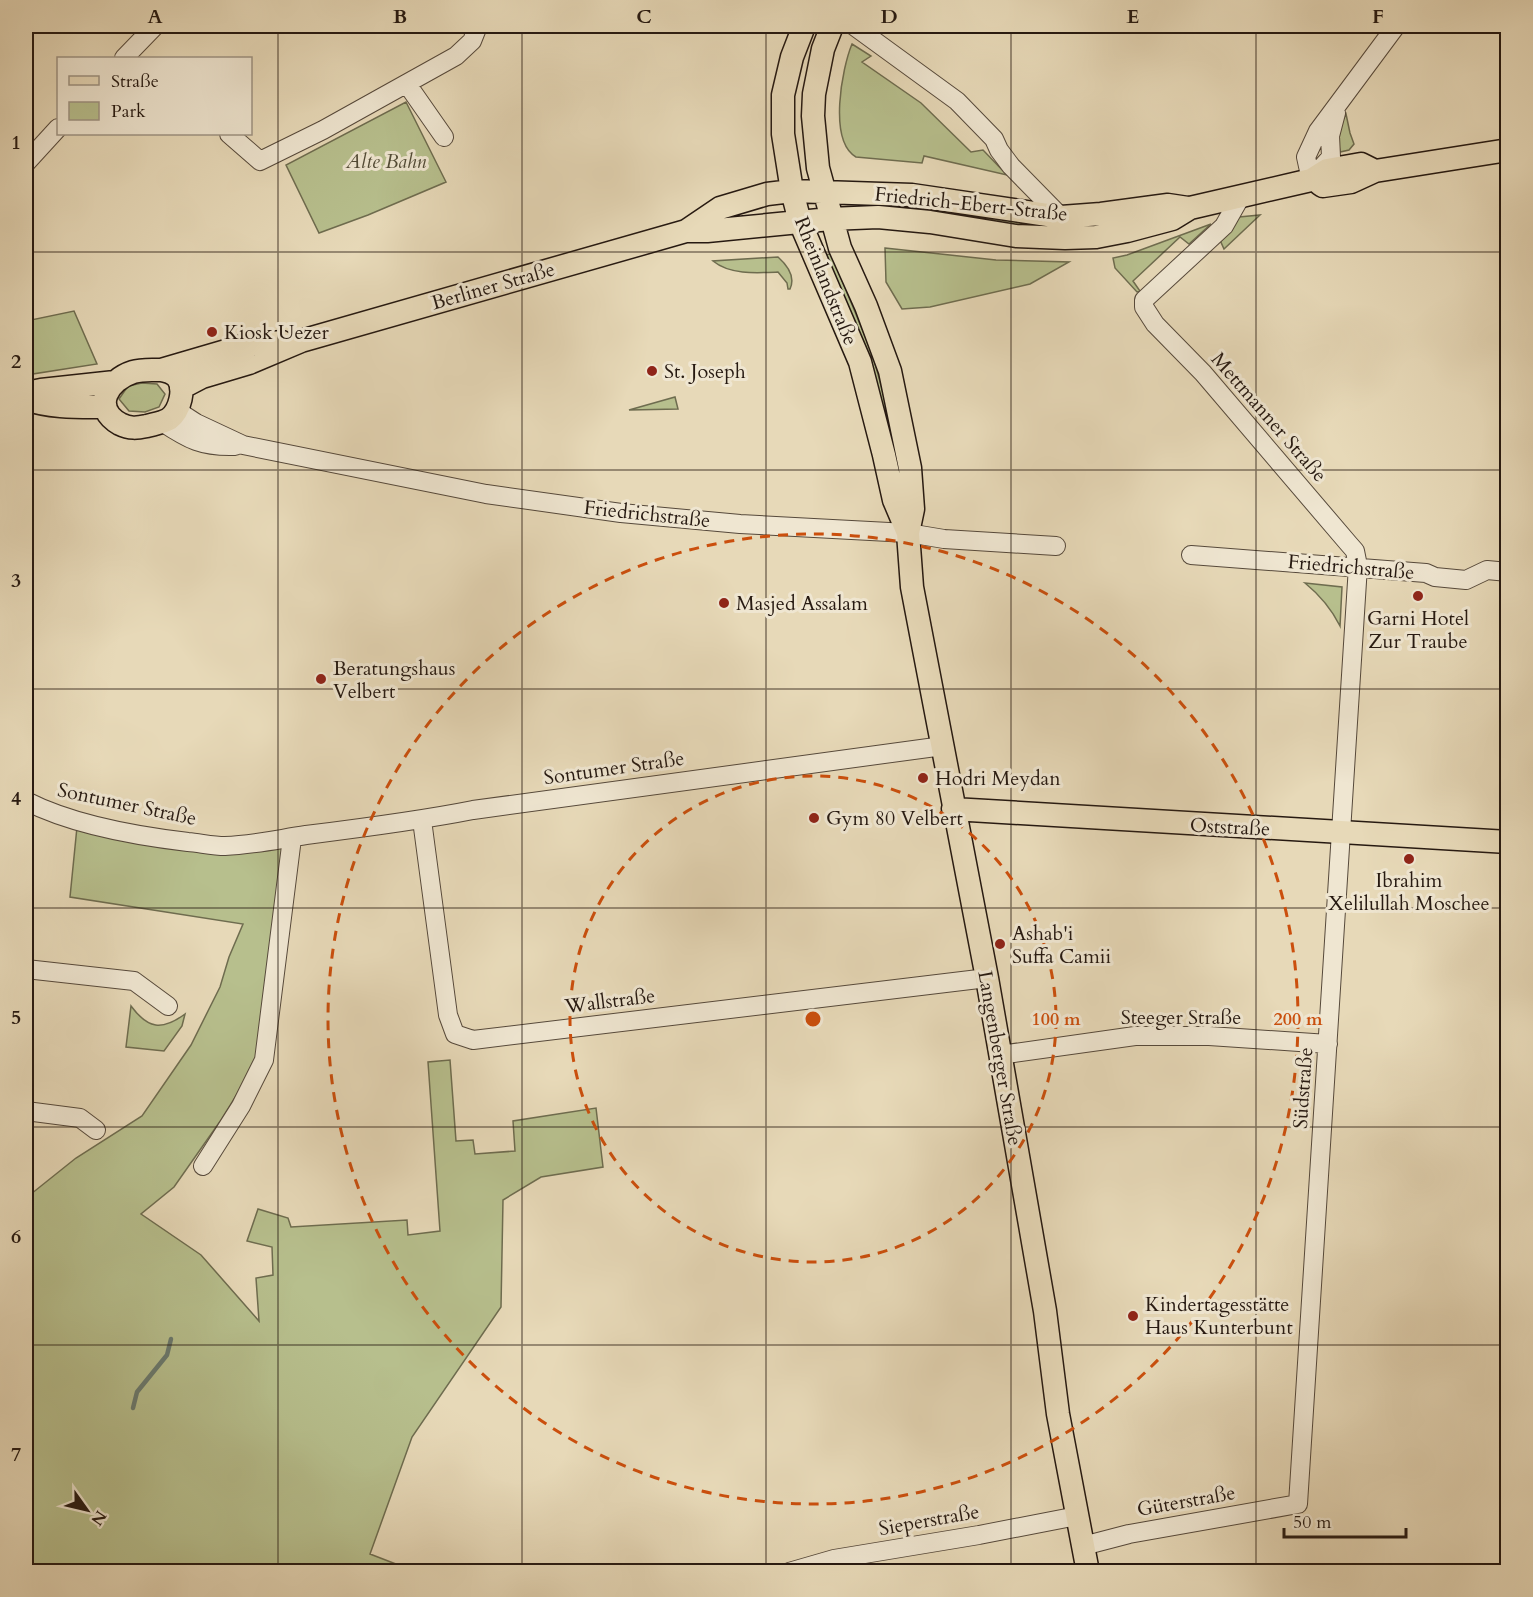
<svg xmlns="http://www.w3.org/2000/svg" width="1533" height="1597" font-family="Cardo,serif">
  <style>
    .green { fill: #b7bf8d; stroke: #6e6c4f; stroke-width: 1.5 }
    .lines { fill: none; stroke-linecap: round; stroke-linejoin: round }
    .stream { stroke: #6a7a6f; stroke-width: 4.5 }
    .minor-casing { stroke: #56493b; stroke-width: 20 }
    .major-casing { stroke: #261911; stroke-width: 25 }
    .minor { stroke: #efe6d1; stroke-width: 18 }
    .major { stroke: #e7d9b8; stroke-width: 22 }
    .grid { fill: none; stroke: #261911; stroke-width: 1.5; stroke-opacity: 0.55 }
    .ring { fill: none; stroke: #cb4f0d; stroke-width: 3; stroke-dasharray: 10 8 }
    .poi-dot { fill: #8f2418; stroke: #efe6d1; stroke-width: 2 }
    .labels { text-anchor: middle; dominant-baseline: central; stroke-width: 6; stroke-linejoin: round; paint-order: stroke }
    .park-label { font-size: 20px; font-style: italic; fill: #524b36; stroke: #efe6d1 }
    .street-label { font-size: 20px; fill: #261911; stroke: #efe6d1 }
    .poi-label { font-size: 20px; fill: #261911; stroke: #efe6d1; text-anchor: start }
    .centre { fill: #cb4f0d; stroke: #efe6d1; stroke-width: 3 }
    .ring-label { font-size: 18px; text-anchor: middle; font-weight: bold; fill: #cb4f0d; stroke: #efe6d1; stroke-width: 6; stroke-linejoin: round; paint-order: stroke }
    .neatline { fill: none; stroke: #261911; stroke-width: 2 }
    .grid-label { font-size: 20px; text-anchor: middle; font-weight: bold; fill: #261911 }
  </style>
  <rect width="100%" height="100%" fill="#e7d9b8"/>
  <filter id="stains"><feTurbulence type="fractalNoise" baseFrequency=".00333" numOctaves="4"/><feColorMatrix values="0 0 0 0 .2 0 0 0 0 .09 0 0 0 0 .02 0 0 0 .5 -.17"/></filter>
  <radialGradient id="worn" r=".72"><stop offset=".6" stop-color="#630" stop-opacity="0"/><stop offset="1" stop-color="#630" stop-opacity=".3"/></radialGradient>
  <!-- green -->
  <path class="green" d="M852,44L871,56L862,62L921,103L971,152L983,150L1007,175L924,156L922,163L856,157C828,141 842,68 852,44Z
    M406,102L446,182L368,215L319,233L286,165Z
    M1346,114L1350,133L1354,144L1349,150L1340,152C1337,138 1339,126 1346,114Z
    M862,204L907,206L1008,220L1151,218L1066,231L865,211Z
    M1260,215L1224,249L1220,240L1239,217Z
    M1211,224L1189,244L1180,237L1133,281L1140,291L1137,292L1115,268L1113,258L1127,255Z
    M885,248L996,260L1069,262L1030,284L930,307L902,309L886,282Z
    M831,254L872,353L897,442L906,502L823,255Z
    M778,257C787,265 796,276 790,289H788L787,283L778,272C757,273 730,275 713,261Z
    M74,311L97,364L26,375V321Z
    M142,383L157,384L165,394L159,407L145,412L129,411L119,399L128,386Z
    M675,397L678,409L629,410Z
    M1305,583L1342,587L1340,626C1331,608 1321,596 1305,583Z
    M77,827L285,847L257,1062L221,1120L174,1187L141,1214L201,1255L259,1321L256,1278L273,1275L272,1247L247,1241L258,1209L288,1218L291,1227L407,1220L408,1235L440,1231L428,1062L450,1060L456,1141L473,1140L475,1154L515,1151L513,1121L596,1108L603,1167L541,1177L503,1200L501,1307L412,1437L370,1554L414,1571L26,1572V1198L76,1158L142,1116L191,1045L220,987L229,957L243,924L70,897Z
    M131,1006C148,1029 162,1031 185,1014L182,1026L164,1051L126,1047Z"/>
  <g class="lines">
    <!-- stream -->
    <path class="stream" d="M133,1408L137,1392L167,1355L171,1339"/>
    <defs>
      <path id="minor" d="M854,26L957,101L994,139L999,150L1011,166L1061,217
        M124,58L155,26
        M407,84L444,137
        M229,134L260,161L323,130L456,56L472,41L478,26
        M26,163L58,128
        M1313,177L1331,157L1330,136L1336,113
        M1311,180L1306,157L1318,131L1396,26
        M176,410L196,423L243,445L486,494L621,513L740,524L908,533L944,539L1056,546
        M162,422C189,440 202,447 235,446
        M1191,555L1426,573L1435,577L1466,580L1487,570L1508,572
        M26,801C71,824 137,836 188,842C200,843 213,846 225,846C253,845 279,839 306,835C362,828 418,821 473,810L943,746
        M422,820L448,1015L455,1034L473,1040L987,978
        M26,969L134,981L168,1006
        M1000,1055L1135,1036H1209L1328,1044
        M26,1111L80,1118L96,1130
        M203,1166L241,1106L264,1060L292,838
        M1083,1546L1129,1534L1298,1504L1358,566L1355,551L1348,543L1203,373L1155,324L1144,307V300L1224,226L1241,196
        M789,1572L834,1559L979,1535L1077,1516"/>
      <path id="major" d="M804,26L792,57L783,95V134L792,191L800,222L860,362L884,455L894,500L908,533
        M832,26L823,49L814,94L813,116L818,168L840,248L866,306L890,371L910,468L913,509L908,533L912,587L987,978L1045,1311L1058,1414L1088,1572
        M1320,184L1323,186L1351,182L1375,171L1508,150
        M686,231L720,208L767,194L792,191L912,195L1061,217L1101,214L1168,205L1188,208
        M161,370C167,371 173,373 177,377C186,388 180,411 169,419C162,423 154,424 147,426C137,428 130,429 120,424C91,408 108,380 133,372C142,369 152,370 161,370Z
        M161,370L243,346L282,342
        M181,388L202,377L249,363L301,341L686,231H707L830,219L878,217L930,222L1016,236L1065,238L1096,237L1127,231L1172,219L1190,208L1311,180L1327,170L1361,164L1375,171
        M26,393L41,390L115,382
        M26,399C50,408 78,407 104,407
        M953,809L1508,842"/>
    </defs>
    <!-- minor casing -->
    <use href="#minor" class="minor-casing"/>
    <!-- major casing -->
    <use href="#major" class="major-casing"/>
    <!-- minor -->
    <use href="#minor" class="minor"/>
    <!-- major -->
    <use href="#major" class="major"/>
  </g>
  <!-- grid -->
  <path class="grid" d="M278,26V1572M522,26V1572M766,26V1572M1011,26V1572M1256,26V1572M26,252H1508M26,470H1508M26,689H1508M26,908H1508M26,1127H1508M26,1345H1508"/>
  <!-- distance rings -->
  <g class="ring">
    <circle cx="813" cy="1019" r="243"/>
    <circle cx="813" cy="1019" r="485"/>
  </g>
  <!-- markers -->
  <g class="poi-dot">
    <circle cx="212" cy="332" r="6"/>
    <circle cx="652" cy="371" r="6"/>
    <circle cx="1418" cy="596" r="6"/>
    <circle cx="724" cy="603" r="6"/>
    <circle cx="321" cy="679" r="6"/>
    <circle cx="923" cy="778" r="6"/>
    <circle cx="814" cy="818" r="6"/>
    <circle cx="1409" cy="859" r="6"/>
    <circle cx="1000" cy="944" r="6"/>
    <circle cx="1133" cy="1316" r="6"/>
  </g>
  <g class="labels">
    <!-- park labels -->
    <g class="park-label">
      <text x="386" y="161">Alte Bahn</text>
    </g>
    <!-- street labels -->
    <g class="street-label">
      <text transform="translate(971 204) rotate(6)">Friedrich-Ebert-Straße</text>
      <text transform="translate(826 281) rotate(68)">Rheinlandstraße</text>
      <text transform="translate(493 286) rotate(-16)">Berliner Straße</text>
      <text transform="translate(1269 417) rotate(49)">Mettmanner Straße</text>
      <text transform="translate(647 514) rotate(6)">Friedrichstraße</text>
      <text transform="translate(1351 567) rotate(5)">Friedrichstraße</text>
      <text transform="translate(614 768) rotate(-8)">Sontumer Straße</text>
      <text transform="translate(127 804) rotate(12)">Sontumer Straße</text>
      <text transform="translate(1230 827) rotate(3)">Oststraße</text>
      <text transform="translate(610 1001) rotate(-7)">Wallstraße</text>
      <text x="1181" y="1017">Steeger Straße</text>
      <text transform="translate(1000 1058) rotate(80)">Langenberger Straße</text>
      <text transform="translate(1303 1088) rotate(-86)">Südstraße</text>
      <text transform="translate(1186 1501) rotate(-10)">Güterstraße</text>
      <text transform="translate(929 1520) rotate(-10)">Sieperstraße</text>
    </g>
    <!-- poi labels -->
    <g class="poi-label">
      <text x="224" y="332">Kiosk Uezer</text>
      <text x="664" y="371">St. Joseph</text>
      <text x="736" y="603">Masjed Assalam</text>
      <text x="1418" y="618" text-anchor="middle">Garni Hotel<tspan x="1418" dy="23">Zur Traube</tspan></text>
      <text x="333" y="668">Beratungshaus<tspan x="333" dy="23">Velbert</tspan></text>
      <text x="935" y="778">Hodri Meydan</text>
      <text x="826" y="818">Gym 80 Velbert</text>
      <text x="1409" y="880" text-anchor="middle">Ibrahim<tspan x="1409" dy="23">Xelilullah Moschee</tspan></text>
      <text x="1012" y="933">Ashab'i<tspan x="1012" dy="23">Suffa Camii</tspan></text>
      <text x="1145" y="1304">Kindertagesstätte<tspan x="1145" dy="23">Haus Kunterbunt</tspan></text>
    </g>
  </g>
  <circle cx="813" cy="1019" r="9" class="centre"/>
  <g class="ring-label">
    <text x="1056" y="1025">100 m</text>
    <text x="1298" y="1025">200 m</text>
  </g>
  <!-- margin -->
  <rect width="1533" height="1597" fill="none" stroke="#e7d9b8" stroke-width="66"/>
  <!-- legend -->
  <rect x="57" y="57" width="195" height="78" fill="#efe6d1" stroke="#9f9484" stroke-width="1.5"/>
  <rect x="69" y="76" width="30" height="9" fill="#e7d9b8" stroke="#9f9484" stroke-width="1.5"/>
  <text x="111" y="87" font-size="18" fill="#261911">Straße</text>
  <rect x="69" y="102" width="30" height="18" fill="#b7bf8d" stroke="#9f9484" stroke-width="1.5"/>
  <text x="111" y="117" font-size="18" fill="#261911">Park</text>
  <!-- north arrow -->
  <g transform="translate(87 1510) rotate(124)" stroke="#efe6d1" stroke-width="4.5" paint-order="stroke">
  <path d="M0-4.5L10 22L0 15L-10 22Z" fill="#261911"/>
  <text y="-9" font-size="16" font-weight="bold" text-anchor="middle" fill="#261911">N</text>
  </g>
  <!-- scale -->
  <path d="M1284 1528v9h122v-9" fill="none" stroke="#261911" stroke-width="3"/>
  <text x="1293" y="1528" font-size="18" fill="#261911" stroke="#efe6d1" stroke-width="4.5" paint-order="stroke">50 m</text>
  <rect x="33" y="33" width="1467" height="1531" class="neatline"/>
  <g class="grid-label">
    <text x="155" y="23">A</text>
    <text x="400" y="23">B</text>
    <text x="644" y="23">C</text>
    <text x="889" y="23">D</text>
    <text x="1133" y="23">E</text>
    <text x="1378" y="23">F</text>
    <text x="16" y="149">1</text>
    <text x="16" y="368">2</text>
    <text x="16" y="587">3</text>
    <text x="16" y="805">4</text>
    <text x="16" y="1024">5</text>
    <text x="16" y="1243">6</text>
    <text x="16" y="1461">7</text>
  </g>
  <rect width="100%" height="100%" filter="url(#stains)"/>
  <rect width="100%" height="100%" fill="url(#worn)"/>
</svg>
